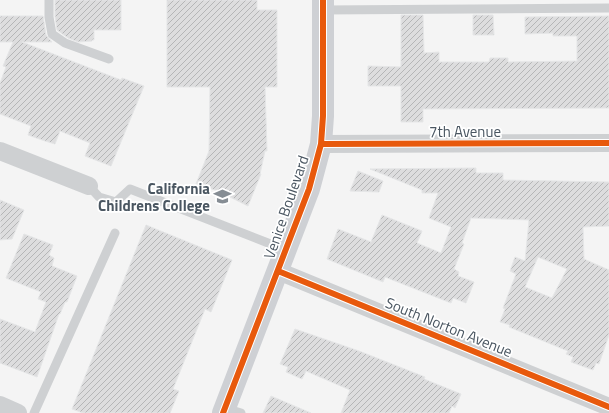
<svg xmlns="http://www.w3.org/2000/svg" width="609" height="413" font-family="'Titillium Web',sans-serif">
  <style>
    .building { fill: url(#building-hatch); stroke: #e5e6e7; fill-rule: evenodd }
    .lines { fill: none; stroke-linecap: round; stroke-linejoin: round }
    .service { stroke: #ced0d2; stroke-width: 9 }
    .minor { stroke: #ced0d2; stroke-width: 18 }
    .secondary { stroke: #ced0d4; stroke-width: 22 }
    .cycleway-casing { stroke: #fff; stroke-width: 8 }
    .cycleway { stroke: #e8590c; stroke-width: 6 }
    .labels { text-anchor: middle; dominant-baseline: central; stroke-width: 3.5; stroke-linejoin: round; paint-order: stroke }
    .street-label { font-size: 15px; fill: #4a5661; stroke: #fff }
    .poi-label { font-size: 15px; font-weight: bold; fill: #4a5661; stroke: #fff; text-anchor: end }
  </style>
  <defs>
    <pattern id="building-hatch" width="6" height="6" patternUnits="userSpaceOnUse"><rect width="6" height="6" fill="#ddddde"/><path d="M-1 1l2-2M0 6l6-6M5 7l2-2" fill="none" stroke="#b5b6b7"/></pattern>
  </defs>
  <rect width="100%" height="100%" fill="#f4f4f4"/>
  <!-- building -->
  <path class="building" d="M55,0H121V30H94V40H92V41L78,42L68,38L57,30L55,16Z
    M167,0H257V10H277V87H265L267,151H265L260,174H261L248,206L218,191L196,184L209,151L210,87H167Z
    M401,15H423L424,53L439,52V62H489L490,58H508V62L577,61V36H553V33L525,34V17L609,16V108L423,109V122H401V86H368V66L401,67Z
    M473,15H493L494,35H473Z
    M0,16H43L46,35L52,42H22L121,80L122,78L144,86L111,166L85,156L90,143L60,131L55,144L45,141L28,135L31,126L0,114V83L6,67L3,66L13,42H0Z
    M476,168V173H503V180L609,182V226L583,227L584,259L609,270V335L599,364L596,363L593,370L571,362L573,357L566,354L568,351L509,327L510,325L500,322L505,309L503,308L516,274L510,271L515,257L525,261L529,220L471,218L462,243L464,244L454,269L459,272L458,276L474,282L466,303L453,298L451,303L385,277L383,282L327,259L338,229L371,242L382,215L422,231L417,243L441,253L451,227L429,218L438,193H422V190L370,169ZM538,257L567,269L552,298L525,287Z
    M358,171L383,181L379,192L350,191Z
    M0,200L24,210L12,239L0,240Z
    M146,225L232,260L211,312L205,309L173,389L179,391L170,413H83L72,409Z
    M24,234L53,245L49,255L54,258L52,266L77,276L67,302H65L60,314H59L37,377L0,363V319L35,332L46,302L38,299L41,292L6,278Z
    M295,329L359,351L425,377L424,379L461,394L455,408L452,406L449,413H341L350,390L306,371L302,379L286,372L288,367L280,364Z
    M271,396L311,413H263Z"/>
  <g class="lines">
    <!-- service -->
    <path class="service" d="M49,0V17L52,34L65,43L109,59
      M323,10L609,8
      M89,186L99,197L116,202L130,189L286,250
      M225,408L241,413
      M34,413L115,233"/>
    <!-- minor -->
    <path class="minor" d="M321,144L609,143
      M0,151L89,186
      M278,271L609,407
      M0,405L18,413"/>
    <!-- secondary -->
    <path class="secondary" d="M223,413L309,189L321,144L323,116V0"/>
    <defs>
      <path id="cycleway" d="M321,144L609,143
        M278,271L609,407
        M223,413L309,189L321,144L323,116V0"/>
    </defs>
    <!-- cycleway casing -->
    <use href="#cycleway" class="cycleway-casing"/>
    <!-- cycleway -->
    <use href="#cycleway" class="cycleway"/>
  </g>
  <!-- icons -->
  <defs>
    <symbol id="school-bare" viewBox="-9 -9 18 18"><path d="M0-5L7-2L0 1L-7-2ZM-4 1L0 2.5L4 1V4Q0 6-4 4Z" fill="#868d94" stroke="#fff" stroke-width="2.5" paint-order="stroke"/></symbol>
  </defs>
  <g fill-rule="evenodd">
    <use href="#school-bare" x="210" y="184" width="25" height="25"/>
  </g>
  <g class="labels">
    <!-- street labels -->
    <g class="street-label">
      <text x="465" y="131">7th Avenue</text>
      <text transform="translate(286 207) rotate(-71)">Venice Boulevard</text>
      <text transform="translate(449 327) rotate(22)">South Norton Avenue</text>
    </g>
    <!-- poi labels -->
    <g class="poi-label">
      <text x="210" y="188">California<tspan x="210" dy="17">Childrens College</tspan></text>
    </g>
  </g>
</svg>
